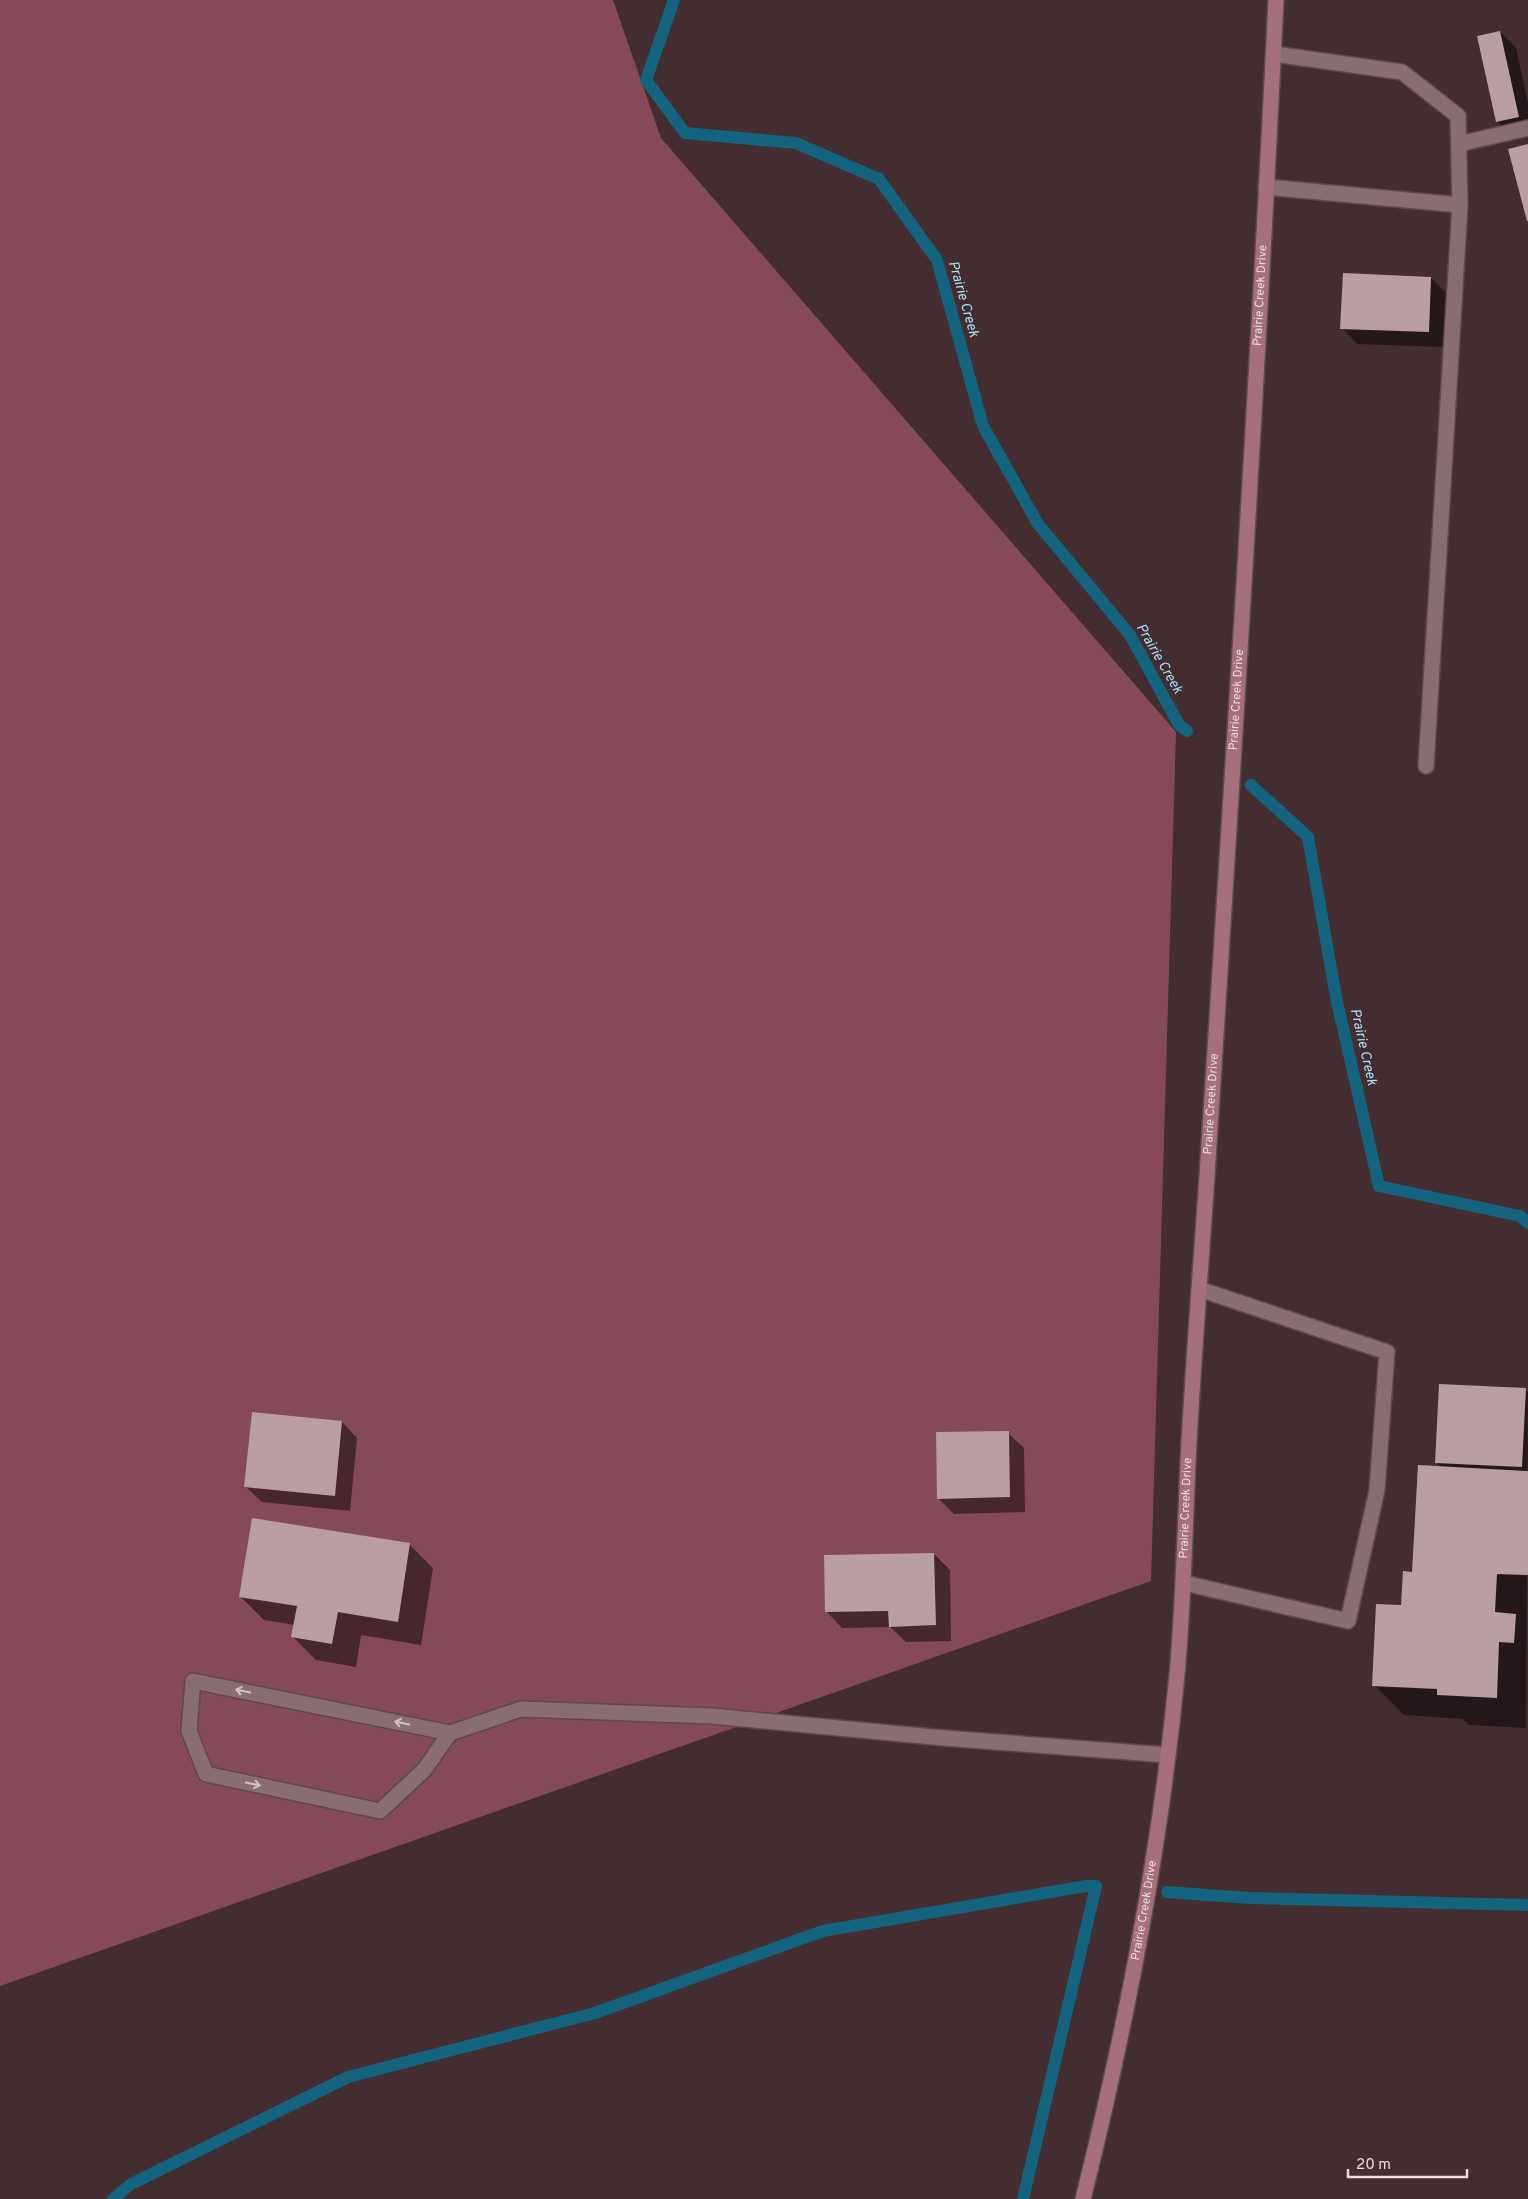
<svg xmlns="http://www.w3.org/2000/svg" width="1528" height="2199" font-family="Overpass,sans-serif">
  <style>
    .green { fill: #854957 }
    .shadow { fill: #0007 }
    .lines { fill: none; stroke-linecap: round; stroke-linejoin: round }
    .stream { stroke: #14637f; stroke-width: 12 }
    .building { fill: #b99ea2 }
    .lane-casing { stroke: #5c494d; stroke-width: 18 }
    .secondary-casing { stroke: #5c494d; stroke-width: 18 }
    .lane { stroke: #886e73; stroke-width: 15 }
    .secondary { stroke: #a66f7c; stroke-width: 15 }
    .oneway { stroke: #d3c1c5 }
    .labels { text-anchor: middle; dominant-baseline: central; stroke-width: 5; stroke-linejoin: round; paint-order: stroke }
    .street-label { font-size: 12px; fill: #ecdde0; stroke: #432d31 }
    .water-label { font-size: 14px; font-style: italic; fill: #a8e1fb; stroke: #432d31 }
  </style>
  <rect width="100%" height="100%" fill="#432d31"/>
  <!-- green -->
  <path class="green" d="M0,0H613L661,138L1176,732L1151,1581L0,1986Z"/>
  <!-- shadow -->
  <path class="shadow" d="M1500,32L1516,48L1528,103V134L1513,137L1497,121Z
    M1431,278L1447,294L1444,347L1357,344L1342,328Z
    M1525,1390L1528,1392L1526,1728L1469,1725L1463,1719L1404,1715L1374,1685L1413,1573L1442,1468L1436,1462Z
    M342,1422L357,1438L350,1511L262,1502L246,1487Z
    M1008,1433L1024,1448L1025,1512L954,1514L938,1498Z
    M410,1545L433,1568L421,1645L361,1635L356,1667L316,1660L293,1637L295,1625L264,1620L241,1597Z
    M934,1554L950,1570L951,1641L906,1642L890,1627L842,1628L827,1612Z"/>
  <g class="lines">
    <!-- stream -->
    <path class="stream" d="M674,0L646,80L685,133L796,143L879,179L937,260L983,426L1038,524L1130,635L1179,725L1187,731
      M1251,785L1308,837L1336,997L1379,1186L1520,1216L1528,1223
      M1167,1892L1249,1898L1528,1905
      M113,2199L131,2184L348,2077L595,2013L823,1931L1086,1886H1096L1023,2199"/>
  </g>
  <!-- building -->
  <path class="building" d="M1500,31L1519,117L1496,122L1477,36Z
    M1528,144V221H1527L1508,149Z
    M1343,273L1431,277L1429,332L1340,329Z
    M1439,1384L1526,1388L1522,1467L1435,1463Z
    M252,1412L342,1421L335,1496L244,1487Z
    M1009,1431L1010,1497L937,1499L936,1432Z
    M1418,1465L1528,1471V1575L1497,1574L1495,1612L1516,1614L1514,1643L1499,1642L1497,1698L1437,1695V1689L1372,1686L1376,1604L1401,1605L1403,1571L1412,1572Z
    M252,1518L410,1543L398,1622L338,1612L332,1644L291,1637L297,1606L239,1597Z
    M934,1553L936,1625L889,1627L888,1611L825,1612L824,1555Z"/>
  <g class="lines">
    <defs>
      <path id="lane" d="M1459,144L1528,128
        M1266,187L1460,205L1458,116L1402,72L1274,54
        M1426,766L1460,205
        M1184,1583L1348,1621L1377,1490L1387,1352L1199,1289
        M450,1733L424,1770L380,1811L206,1774L189,1731L193,1681L450,1733L521,1709L712,1716L944,1738L1168,1755"/>
      <g id="secondary">
        <path id="s1" d="M1083,2199C1126,2027 1160,1852 1177,1675C1184,1597 1185,1519 1189,1442C1194,1353 1201,1264 1207,1176C1232,784 1257,392 1276,0"/>
      </g>
    </defs>
    <!-- lane casing -->
    <use href="#lane" class="lane-casing"/>
    <!-- secondary casing -->
    <use href="#secondary" class="secondary-casing"/>
    <!-- lane -->
    <use href="#lane" class="lane"/>
    <!-- secondary -->
    <use href="#secondary" class="secondary"/>
  </g>
  <!-- one-way arrows -->
  <defs><path id="oneway-shaft" d="M-6 0H5M1.5-3L5.5 0L1.5 3" fill="none" stroke-width="1.6" stroke-linecap="round" stroke-linejoin="round" transform="scale(1.25)"/></defs>
  <g class="oneway">
    <use href="#oneway-shaft" transform="translate(243 1691) rotate(-168)"/>
    <use href="#oneway-shaft" transform="translate(402 1723) rotate(-168)"/>
    <use href="#oneway-shaft" transform="translate(253 1784) rotate(12)"/>
  </g>
  <g class="labels">
    <!-- street labels -->
    <g class="street-label">
      <text stroke="none"><textPath href="#s1" startOffset="1915">Prairie Creek Drive</textPath></text>
      <text stroke="none"><textPath href="#s1" startOffset="1510">Prairie Creek Drive</textPath></text>
      <text stroke="none"><textPath href="#s1" startOffset="1105">Prairie Creek Drive</textPath></text>
      <text stroke="none"><textPath href="#s1" startOffset="700">Prairie Creek Drive</textPath></text>
      <text stroke="none"><textPath href="#s1" startOffset="295">Prairie Creek Drive</textPath></text>
    </g>
    <!-- water labels -->
    <g class="water-label">
      <text transform="translate(963 299) rotate(74)">Prairie Creek</text>
      <text transform="translate(1159 659) rotate(60)">Prairie Creek</text>
      <text transform="translate(1363 1047) rotate(77)">Prairie Creek</text>
    </g>
  </g>
  <!-- scale -->
  <path d="M1348 2169v8h119v-8" fill="none" stroke="#ecdde0" stroke-width="2.5"/>
  <text x="1356" y="2169" font-size="15" fill="#ecdde0" stroke="#432d31" stroke-width="4" paint-order="stroke">20 m</text>
</svg>
